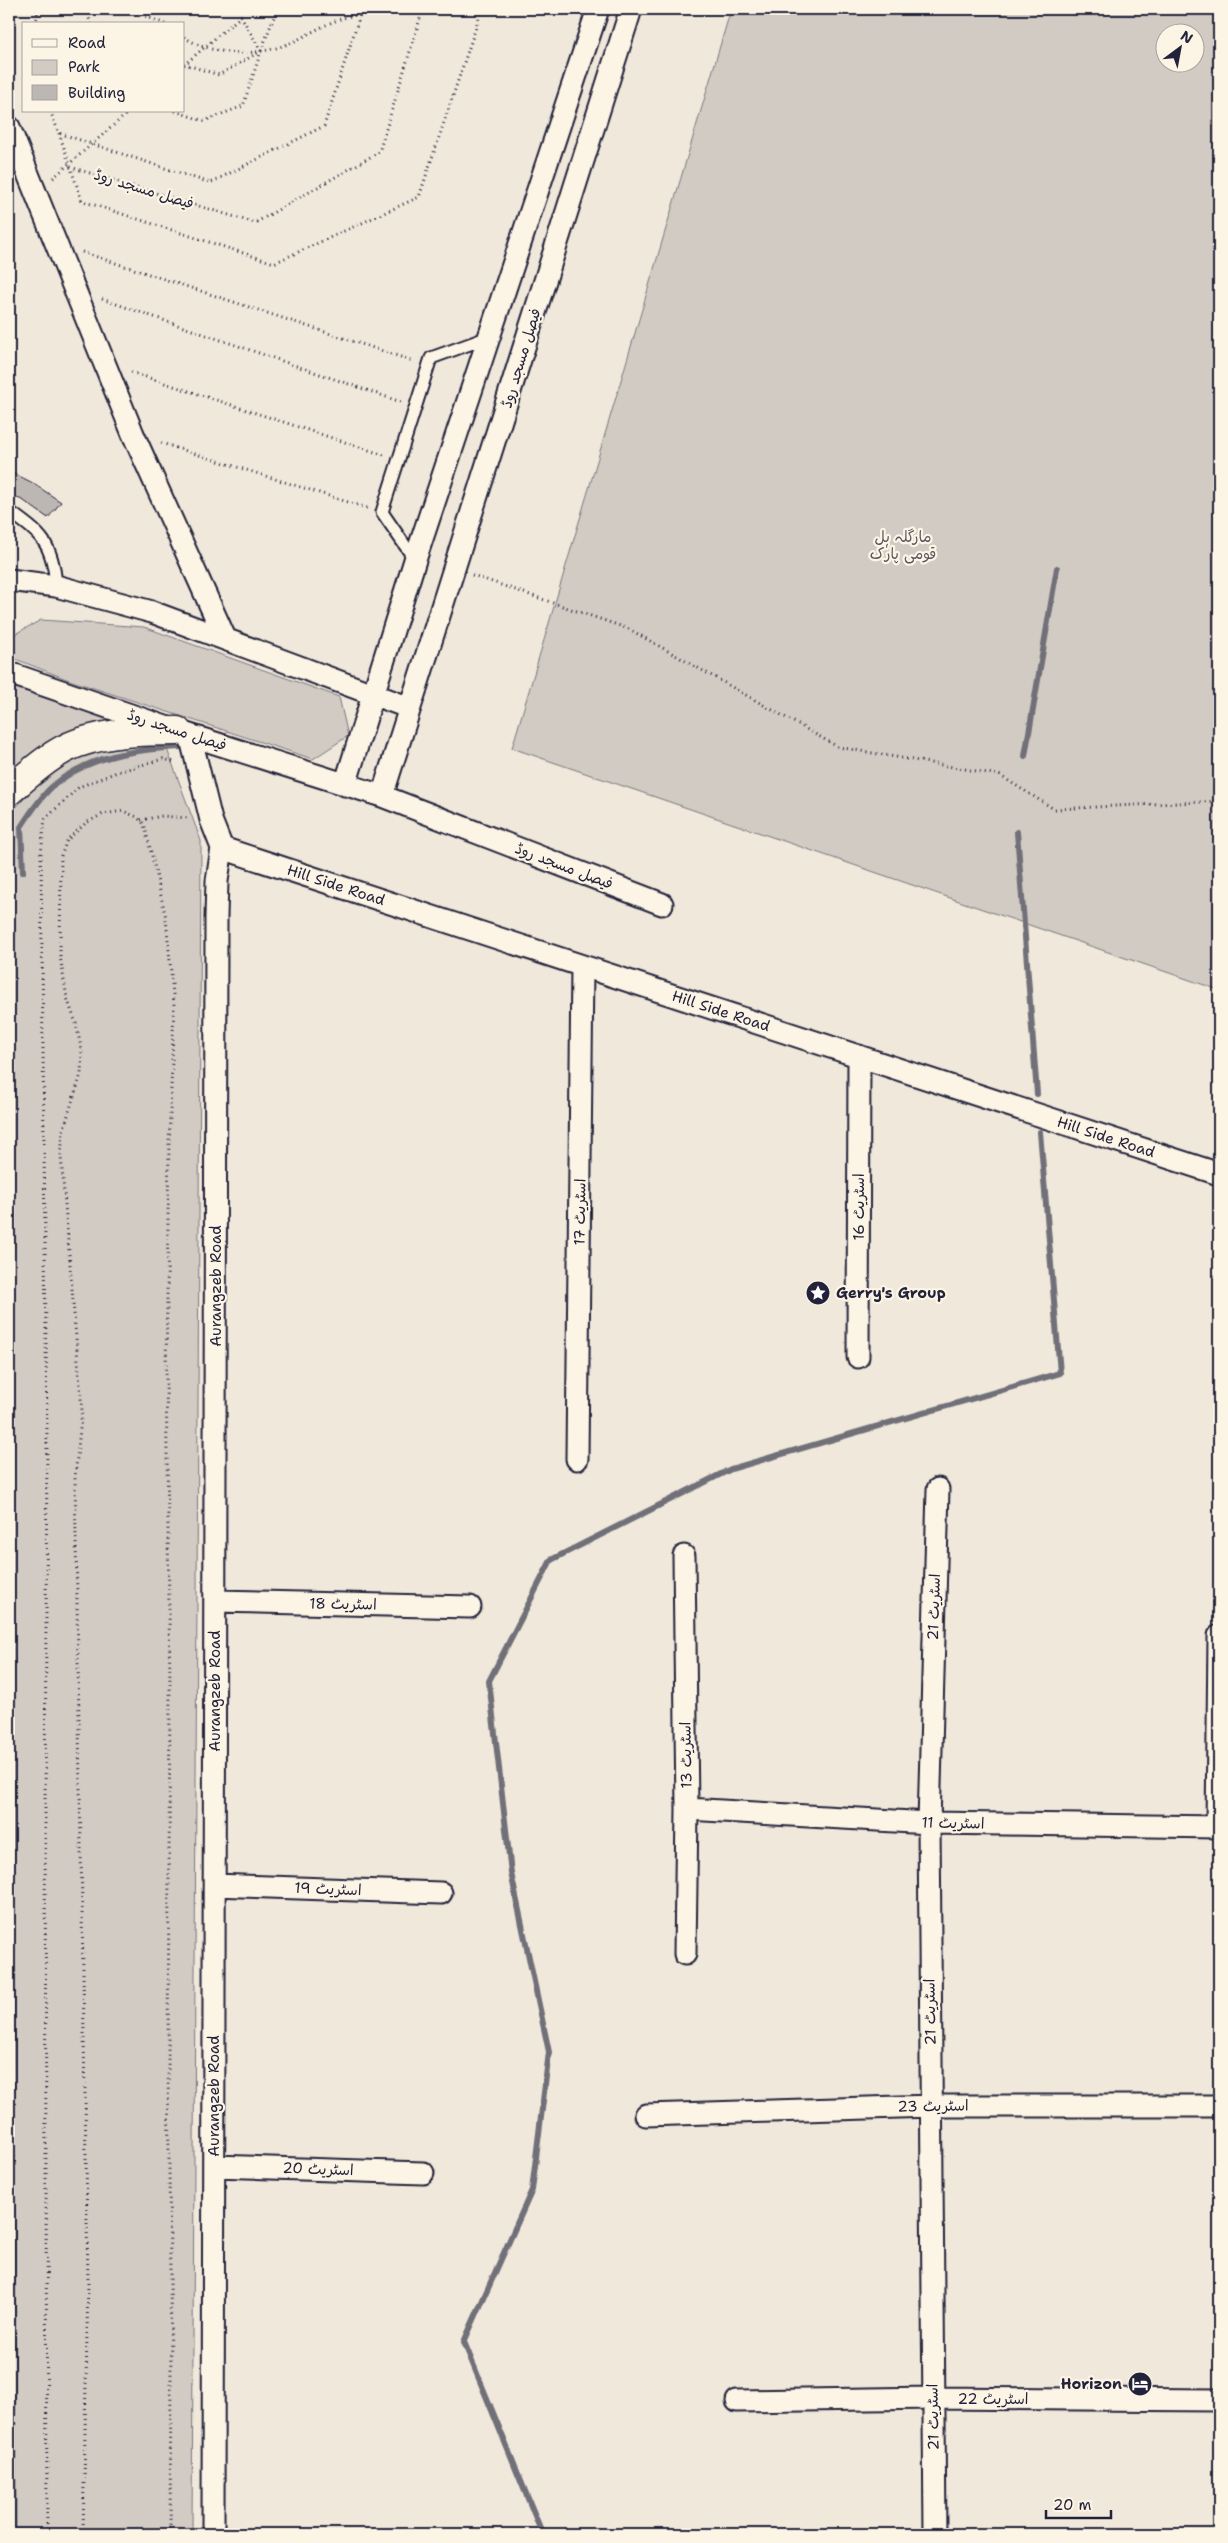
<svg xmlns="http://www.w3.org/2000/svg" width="1228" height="2543" font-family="'Shantell Sans','Playpen Sans Arabic',sans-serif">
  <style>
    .green { fill: #d1cbc3; stroke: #7a767f; fill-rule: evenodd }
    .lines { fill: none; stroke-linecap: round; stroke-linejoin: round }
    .stream { stroke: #716f79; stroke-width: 6 }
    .building { fill: #bcb7b3; stroke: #22223b }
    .lane-casing { stroke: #22223b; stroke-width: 15 }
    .street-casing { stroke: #22223b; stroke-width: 25 }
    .primary-casing { stroke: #22223b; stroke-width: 31 }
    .path { stroke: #22223b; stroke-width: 3; stroke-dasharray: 1 4; stroke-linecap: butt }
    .lane { stroke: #fcf5e5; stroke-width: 11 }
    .street { stroke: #fcf5e5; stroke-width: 21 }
    .primary { stroke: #fcf5e5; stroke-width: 28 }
    .labels { text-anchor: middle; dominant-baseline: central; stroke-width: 4.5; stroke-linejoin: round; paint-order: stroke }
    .street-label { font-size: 15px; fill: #22223b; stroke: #fcf5e5 }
    .park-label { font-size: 15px; fill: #575564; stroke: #fcf5e5 }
    .poi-label { font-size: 15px; font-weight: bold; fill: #22223b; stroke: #fcf5e5; text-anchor: start }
  </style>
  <rect width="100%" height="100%" fill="#efe8db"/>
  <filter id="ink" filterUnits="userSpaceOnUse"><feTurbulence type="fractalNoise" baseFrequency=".02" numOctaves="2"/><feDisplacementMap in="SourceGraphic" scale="10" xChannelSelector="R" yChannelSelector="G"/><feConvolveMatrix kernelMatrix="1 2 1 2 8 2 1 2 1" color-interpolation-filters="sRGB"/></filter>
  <g filter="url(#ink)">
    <!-- green -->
    <path class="green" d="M731,9H1219V990L512,748ZM1166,32H1196V62H1166Z
      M41,620L144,627L339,697L348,736L313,759L69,680L13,658L9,648V637Z
      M9,686L120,723L9,777Z
      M164,741L201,841L192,2534H16L9,815L49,772L92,750Z"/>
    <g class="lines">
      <!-- stream -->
      <path class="stream" d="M1025,756L1057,568
        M1017,832L1037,1094
        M23,872L21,827C30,813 41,796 54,785C90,755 138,749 182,747
        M539,2534L540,2528L464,2342L532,2190L549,2052L511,1873L489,1681L551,1560L731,1469L1060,1373L1040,1132"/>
    </g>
    <!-- building -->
    <path class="building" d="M9,471L31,482L61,502L48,518L24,501L9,494Z"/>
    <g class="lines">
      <defs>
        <path id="lane" d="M9,511C42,535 53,543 56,586
          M415,560L382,512L431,358L489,337"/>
        <path id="street" d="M9,127L133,434L225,638
          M9,580L56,586L152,612L410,708
          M9,673L177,731L382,796L662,904
          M190,735L211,820L222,848
          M345,785L415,560L598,9
          M382,796L631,9
          M222,848L1219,1174
          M858,1357L859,1056
          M577,1459L582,966
          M684,1556L687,1809L685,1954
          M215,1601L470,1607
          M687,1809L929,1823L1219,1827
          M1217,1827L1219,1636
          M215,1885L441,1893
          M646,2115L931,2106H1219
          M214,2166L423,2173
          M737,2401L933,2398L1219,2400
          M213,2534L216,917L217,881L222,848
          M935,2534L929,1823L938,1489"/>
        <path id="primary" d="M9,791C29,774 52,752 78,743C110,732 144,731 177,731"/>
      </defs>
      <!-- lane casing -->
      <use href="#lane" class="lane-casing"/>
      <!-- street casing -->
      <use href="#street" class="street-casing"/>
      <!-- primary casing -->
      <use href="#primary" class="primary-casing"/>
      <!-- path -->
      <path class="path" d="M86,9L91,24
        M127,9L165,24
        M36,24L38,9
        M184,37C216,58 263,57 297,40C316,30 334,19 356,15C384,10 415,15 443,9
        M184,64L219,75L261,51L277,9
        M50,111L59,133L210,183L324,126L362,9
        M175,111L204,121L243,106L261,51L241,16L184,65
        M59,133L82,201L274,263L419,197L482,9
        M70,167L255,223L379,152L423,9
        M53,178L130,111
        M82,252L413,361
        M102,299L401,402
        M131,372L384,455
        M161,443L367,508
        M472,575L629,629L838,747L999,775L1054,809L1219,801
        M141,820L162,816L189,818
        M47,2534L45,1811L47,1436L41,854L45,819L79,787L117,772L163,759L175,762
        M83,2534L88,2282L75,1477L82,1410L61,1156L63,1131L81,1074L82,1052L76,1023L67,998L60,956L61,856L67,840L86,823L103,814L123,811L137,817L144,824L152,856L166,918L174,1005L169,1143L166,1373L170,1686L168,2055L171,2380L170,2534"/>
      <!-- lane -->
      <use href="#lane" class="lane"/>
      <!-- street -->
      <use href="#street" class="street"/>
      <!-- primary -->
      <use href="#primary" class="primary"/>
    </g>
  </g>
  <!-- icons -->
  <defs>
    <symbol id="sight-disc" viewBox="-11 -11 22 22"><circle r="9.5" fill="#22223b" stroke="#fcf5e5"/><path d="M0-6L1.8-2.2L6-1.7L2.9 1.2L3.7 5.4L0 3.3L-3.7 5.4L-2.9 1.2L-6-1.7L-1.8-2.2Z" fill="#fff"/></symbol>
    <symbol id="hotel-disc" viewBox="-11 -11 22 22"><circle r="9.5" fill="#22223b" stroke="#fcf5e5"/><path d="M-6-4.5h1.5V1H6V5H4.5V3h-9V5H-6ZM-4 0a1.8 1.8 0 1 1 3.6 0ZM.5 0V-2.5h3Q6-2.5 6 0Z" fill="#fff"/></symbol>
  </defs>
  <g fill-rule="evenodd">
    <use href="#sight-disc" x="804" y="1279" width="28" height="28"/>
    <use href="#hotel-disc" x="1126" y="2370" width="28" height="28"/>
  </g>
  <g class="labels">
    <!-- street labels -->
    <g class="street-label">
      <text transform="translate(144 189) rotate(17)">فیصل مسجد روڈ</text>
      <text transform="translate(521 358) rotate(-73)">فیصل مسجد روڈ</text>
      <text transform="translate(177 730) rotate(18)">فیصل مسجد روڈ</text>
      <text transform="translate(564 866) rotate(21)">فیصل مسجد روڈ</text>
      <text transform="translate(336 885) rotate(18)">Hill Side Road</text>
      <text transform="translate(721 1011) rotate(18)">Hill Side Road</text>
      <text transform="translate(1106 1137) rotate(18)">Hill Side Road</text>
      <text transform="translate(859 1207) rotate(-90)">اسٹریٹ 16</text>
      <text transform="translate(580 1212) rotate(-89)">اسٹریٹ 17</text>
      <text transform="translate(216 1286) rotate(-90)">Aurangzeb Road</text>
      <text transform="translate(343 1604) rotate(1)">اسٹریٹ 18</text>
      <text transform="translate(934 1607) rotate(-88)">اسٹریٹ 21</text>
      <text transform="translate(215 1691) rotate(-90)">Aurangzeb Road</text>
      <text transform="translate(686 1755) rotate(-91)">اسٹریٹ 13</text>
      <text transform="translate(953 1823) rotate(1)">اسٹریٹ 11</text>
      <text transform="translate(328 1889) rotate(2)">اسٹریٹ 19</text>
      <text transform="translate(930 2012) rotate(-91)">اسٹریٹ 21</text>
      <text transform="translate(214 2096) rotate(-90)">Aurangzeb Road</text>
      <text transform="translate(933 2106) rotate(-1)">اسٹریٹ 23</text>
      <text transform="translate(318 2169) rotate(2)">اسٹریٹ 20</text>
      <text x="993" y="2399">اسٹریٹ 22</text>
      <text transform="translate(933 2417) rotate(-91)">اسٹریٹ 21</text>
    </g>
    <!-- park labels -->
    <g class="park-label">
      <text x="903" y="537">مارگلہ ہل<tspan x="903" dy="17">قومی پارک</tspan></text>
    </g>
    <!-- poi labels -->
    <g class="poi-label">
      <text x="836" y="1293">Gerry's Group</text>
      <text x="1122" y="2384" text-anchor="end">Horizon</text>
    </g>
  </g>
  <!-- margin -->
  <rect width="1228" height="2543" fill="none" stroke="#fcf5e5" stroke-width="30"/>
  <rect x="15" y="15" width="1198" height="2513" fill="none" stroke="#22223b" stroke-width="2" filter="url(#ink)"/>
  <!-- legend -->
  <rect x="22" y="22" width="162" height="90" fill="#fcf5e5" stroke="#a5a1a1"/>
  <rect x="32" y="39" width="25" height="8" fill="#fcf5e5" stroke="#a5a1a1"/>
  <text x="68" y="48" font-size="15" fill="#22223b">Road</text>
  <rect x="32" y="60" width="25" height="15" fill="#d1cbc3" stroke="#a5a1a1"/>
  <text x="68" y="72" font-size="15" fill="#22223b">Park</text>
  <rect x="32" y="85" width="25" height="15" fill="#bcb7b3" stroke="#a5a1a1"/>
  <text x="68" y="98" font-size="15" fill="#22223b">Building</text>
  <!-- north arrow -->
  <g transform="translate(1180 48) rotate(32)"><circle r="24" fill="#fcf5e5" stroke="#a5a1a1"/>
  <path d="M0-4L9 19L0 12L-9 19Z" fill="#22223b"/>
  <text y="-8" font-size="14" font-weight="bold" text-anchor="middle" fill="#22223b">N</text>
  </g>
  <!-- scale -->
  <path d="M1046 2510v8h65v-8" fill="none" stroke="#22223b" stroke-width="2.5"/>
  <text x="1053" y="2510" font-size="15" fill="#22223b" stroke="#fcf5e5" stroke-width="4" paint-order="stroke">20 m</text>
</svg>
